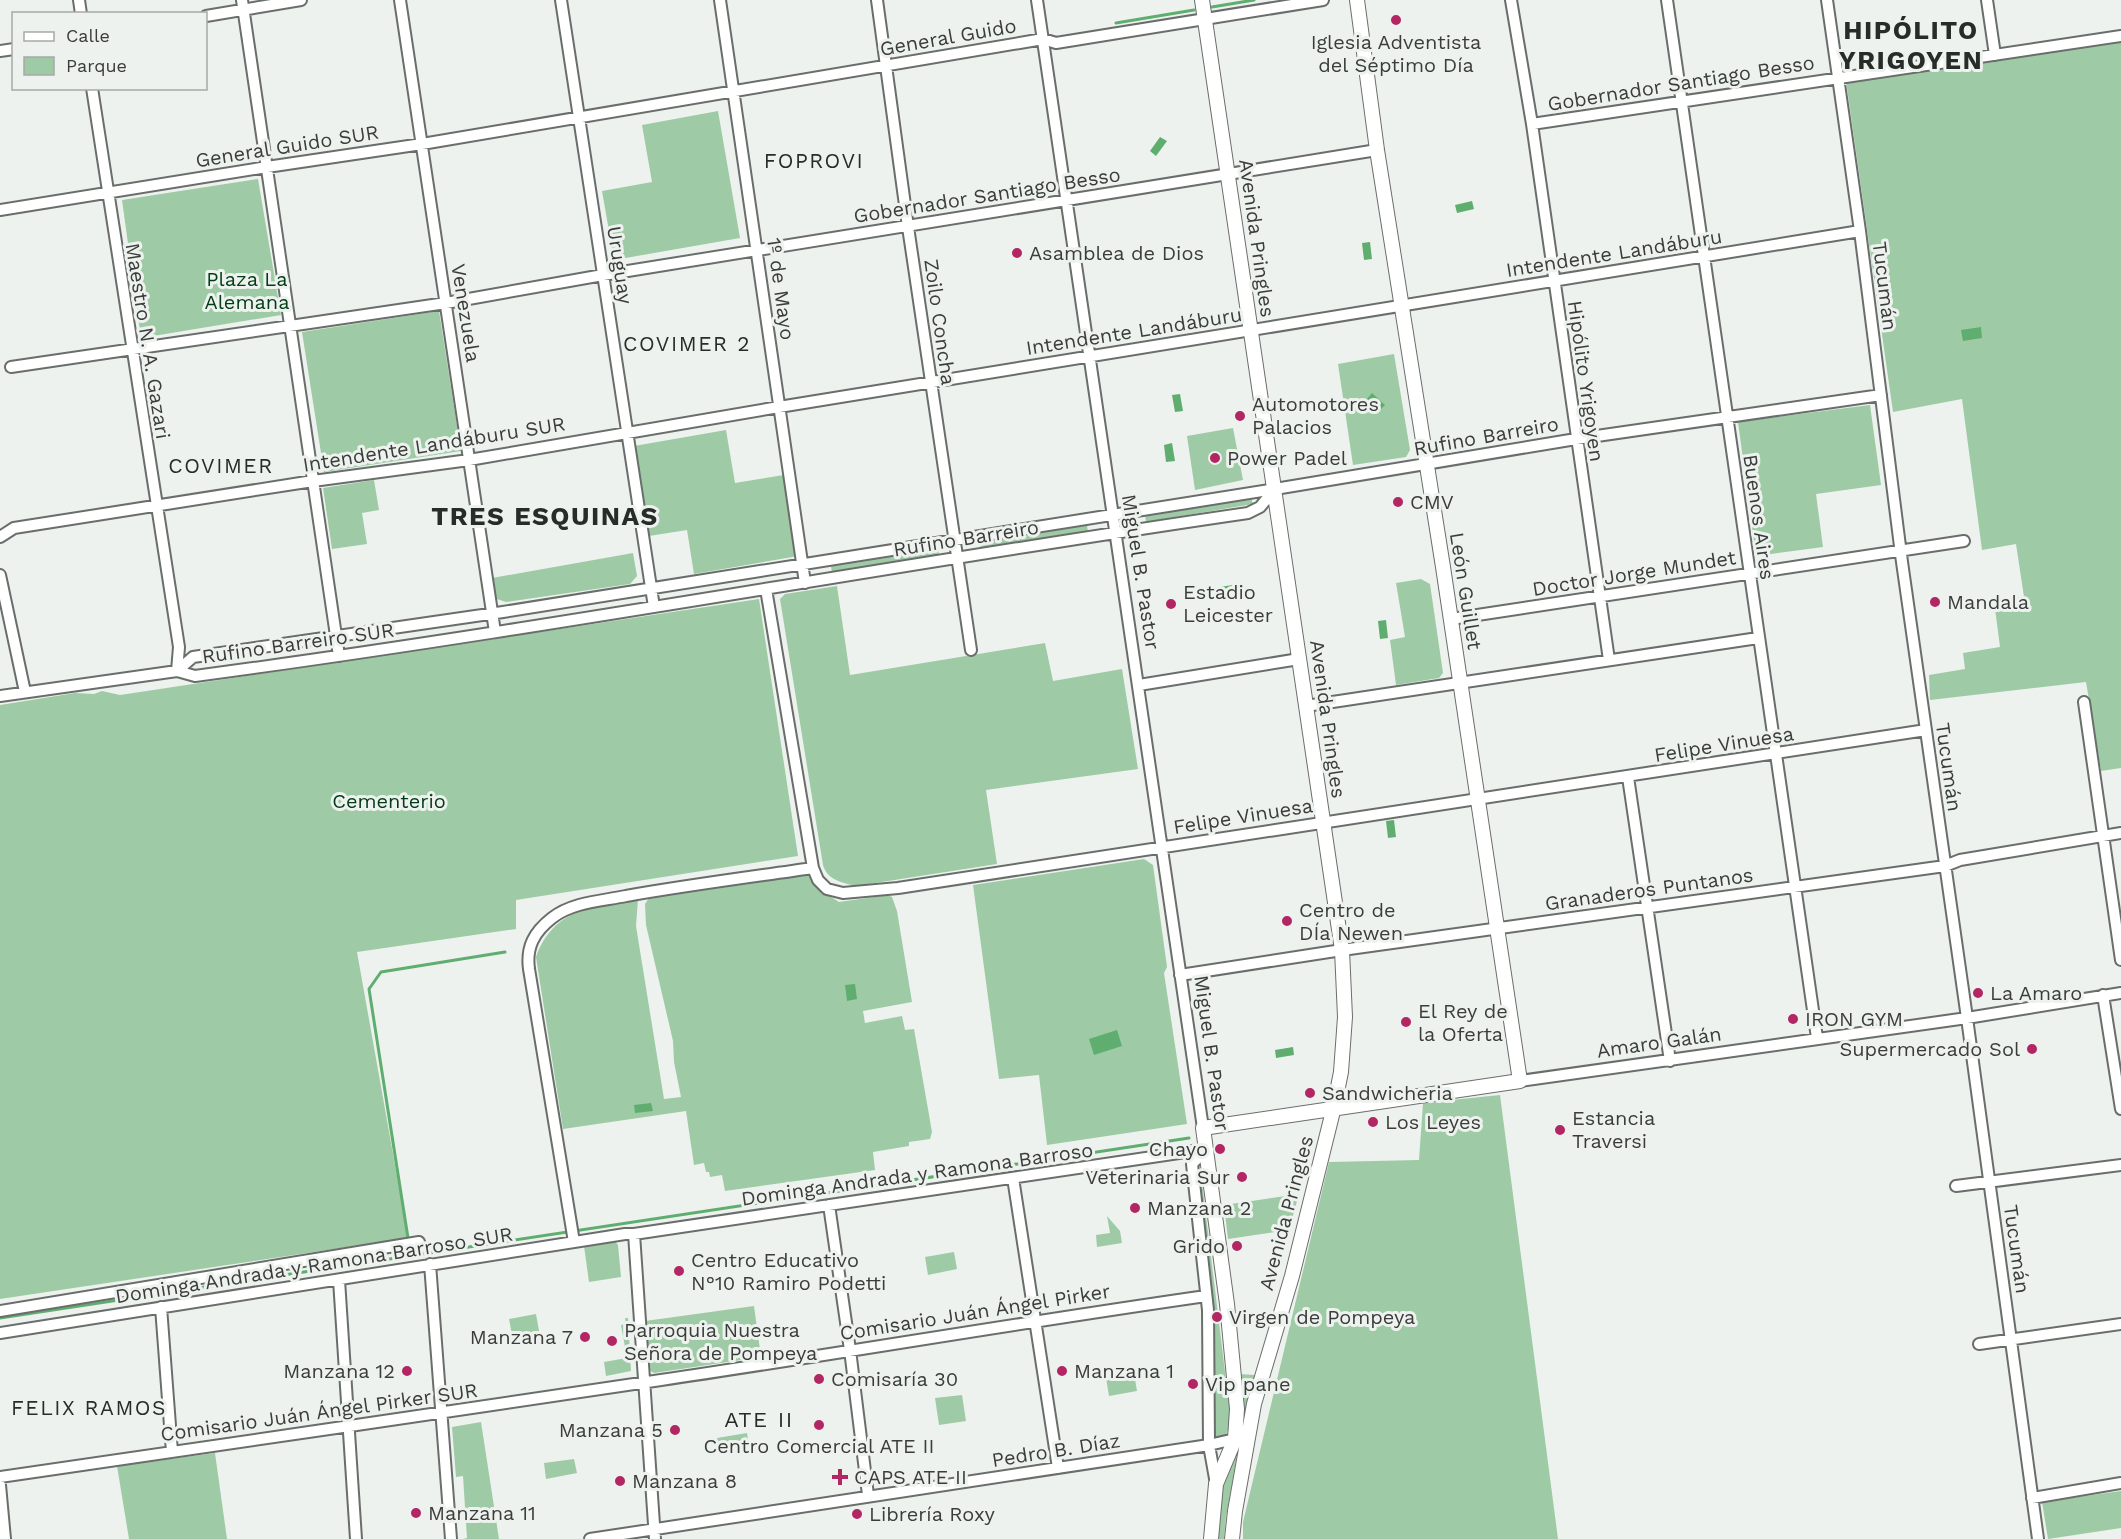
<svg xmlns="http://www.w3.org/2000/svg" width="2121" height="1539" font-family="'Work Sans',sans-serif">
  <style>
    .green { fill: #9ecba5 }
    .water { fill: #5fae70 }
    .lines { fill: none; stroke-linecap: round; stroke-linejoin: round }
    .stream { stroke: #5fae70; stroke-width: 3 }
    .street-casing { stroke: #6a6e6b; stroke-width: 14 }
    .secondary-casing { stroke: #6a6e6b; stroke-width: 16 }
    .street { stroke: #fff; stroke-width: 10 }
    .secondary { stroke: #fff; stroke-width: 14 }
    .poi-dot { fill: #b12663; stroke: #edf2ee; stroke-width: 2 }
    .labels { text-anchor: middle; dominant-baseline: central; stroke-width: 6; stroke-linejoin: round; paint-order: stroke }
    .street-label { font-size: 20px; fill: #3b3d3b; stroke: #edf2ee }
    .poi-label { font-size: 20px; fill: #3b3d3b; stroke: #edf2ee; text-anchor: start }
    .park-label { font-size: 20px; fill: #003c15; stroke: #edf2ee }
    .neighbourhood-label { font-size: 21px; letter-spacing: 1.5px; fill: #282c29; stroke: #edf2ee }
    .quarter-label { font-size: 22px; letter-spacing: 1.5px; fill: #282c29; stroke: #edf2ee }
    .district-label { font-size: 26px; font-weight: bold; letter-spacing: 1.5px; fill: #282c29; stroke: #edf2ee }
  </style>
  <rect width="100%" height="100%" fill="#edf2ee"/>
  <!-- green -->
  <path class="green" d="M2121,36V768L2101,771L2086,682L1930,700L1929,675L1965,669L1963,653L2000,647L1994,601L2024,597L2016,544L1982,550L1962,399L1893,412L1846,81Z
    M718,111L740,238L614,260L602,191L652,182L642,125Z
    M258,179L281,315L141,338L122,200Z
    M439,311L461,451L324,472L302,332Z
    M1394,354L1410,450L1406,457L1353,465L1338,364Z
    M1870,405L1881,485L1816,494L1823,547L1756,556L1738,422Z
    M1233,428L1243,480L1195,490L1187,436Z
    M726,430L735,483L784,475L798,556L694,574L687,530L649,536L634,446Z
    M374,480L379,510L362,513L367,544L332,549L323,488Z
    M1251,497L1253,504L1146,522L1145,515Z
    M1087,525L1088,532L981,550L980,543Z
    M938,548L939,555L832,573L831,566Z
    M633,553L637,576L630,584L506,602L497,599L492,578Z
    M1421,579L1430,584L1443,673L1439,678L1396,685L1390,640L1405,637L1396,583Z
    M837,586L850,675L1045,643L1053,681L1122,669L1138,769L986,790L997,864L856,886C843,883 827,880 823,865L780,599L785,594Z
    M759,599L798,856L516,900V929L357,952L408,1238L0,1299V705L75,693L94,694L102,691L120,695Z
    M1144,859L1153,865L1167,967L1164,973L1187,1124L1047,1145L1039,1075L999,1079L973,885Z
    M790,873L809,876L817,888L839,902L888,895L892,897L897,911L912,1002L863,1011L865,1023L902,1016L905,1030L914,1029L932,1132L930,1139L909,1142V1146L873,1152L875,1170L725,1191L722,1175L710,1177L709,1172H706L704,1163L694,1165L686,1111L563,1129L536,957C554,908 592,907 638,899L636,926L664,1099L681,1097L674,1062L673,1041L646,925L645,904L649,898Z
    M1500,1095L1558,1539H1243V1522L1329,1162L1419,1160L1423,1103Z
    M1200,1166L1231,1421L1226,1435L1217,1438L1215,1436V1327L1196,1173Z
    M1299,1194L1289,1230L1228,1239L1224,1205Z
    M1107,1216L1120,1231L1122,1243L1097,1247L1096,1235L1110,1233Z
    M614,1240L618,1245L621,1277L589,1282L584,1246Z
    M954,1252L957,1269L928,1275L925,1257Z
    M754,1306L761,1357L654,1373L649,1370L645,1321Z
    M536,1314L539,1331L512,1335L509,1319Z
    M625,1318H628L631,1371L606,1376L604,1362L627,1358L621,1325L626,1324Z
    M1134,1373L1137,1391L1109,1396L1106,1378Z
    M1239,1374L1255,1375L1243,1424Z
    M962,1395L966,1421L939,1425L935,1398Z
    M481,1422L499,1539H463L467,1538L463,1476L456,1477L452,1427Z
    M747,1433L749,1446L719,1451L717,1438Z
    M1238,1449L1226,1517L1224,1539H1215L1220,1486Z
    M215,1453L227,1539H129L117,1466Z
    M574,1459L577,1473L546,1479L544,1463Z
    M2121,1491V1528L2048,1539L2042,1502Z"/>
  <!-- water -->
  <path class="water" d="M1160,137L1167,141L1156,156L1150,151Z
    M1472,201L1474,209L1457,213L1455,205Z
    M1370,242L1372,259L1364,260L1362,243Z
    M1981,327L1982,338L1963,341L1961,330Z
    M1372,393L1385,405L1379,411L1367,399Z
    M1180,394L1183,411L1175,412L1172,395Z
    M1172,443L1175,461L1166,462L1164,445Z
    M1240,584L1241,591L1220,594L1219,587Z
    M1386,620L1388,638L1380,639L1378,621Z
    M1394,820L1396,837L1388,838L1386,821Z
    M855,984L857,999L847,1001L845,985Z
    M1117,1030L1122,1046L1094,1055L1089,1039Z
    M1293,1047L1294,1055L1276,1058L1275,1050Z
    M651,1103L653,1111L635,1113L634,1105Z"/>
  <g class="lines">
    <!-- stream -->
    <path class="stream" d="M1212,7L1254,0
      M1116,23L1194,10
      M408,1238L369,989L381,972L505,952
      M0,1318L1189,1138"/>
    <defs>
      <path id="street" d="M79,0L81,14
        M242,0L339,656
        M400,0L495,632
        M561,0L654,607
        M720,0L805,583
        M877,0L908,227L971,650
        M1037,0L1203,1128
        M1511,0L1532,124L1609,660
        M1667,0C1718,346 1766,692 1817,1038
        M1827,0L1860,231L1902,562L1967,1018L2038,1539
        M1987,0L1995,55
        M206,16L301,0
        M0,51L14,49
        M92,88L179,647L177,671
        M1532,124L2121,36
        M0,210L267,167L422,144L1043,39L1056,43L1323,0
        M11,367L446,303L603,275L1377,150
        M0,537L14,528L313,481L469,460L779,407L1860,231
        M0,575L25,692
        M766,589L813,868L818,880L827,889L843,893L898,888L1926,730
        M1451,619L1964,541
        M177,671L193,657L503,612L1275,489L1576,439L1881,395
        M1139,685L1299,659
        M0,696L177,671L195,676C547,629 896,564 1248,513L1260,507L1275,489
        M2084,702L2121,960
        M1306,706L1758,638
        M1628,777L1670,1061
        M1180,975L1342,950L1945,866L1960,860L2121,833
        M2103,995L2121,1109
        M1520,1081L1967,1018L2121,993
        M1206,1150L1192,1164L1208,1310L1209,1445L1216,1484
        M1013,1178L1058,1468
        M1956,1186L2121,1165
        M829,1205L850,1350L868,1495
        M634,1234L655,1539
        M574,1242L529,969C526,947 534,932 552,918C572,902 602,901 626,896C688,885 751,877 813,868
        M430,1264L451,1539
        M339,1280L356,1539
        M161,1307L172,1452
        M0,1311L419,1242
        M0,1333L625,1234H634L1206,1149
        M1979,1344L2121,1324
        M0,1477C220,1445 441,1413 661,1380C843,1353 1024,1322 1206,1296
        M0,1485L5,1539
        M2032,1498L2121,1483
        M590,1539L1209,1445L1239,1438"/>
      <path id="secondary" d="M1202,0L1342,950L1345,1017L1341,1072L1334,1107L1292,1276L1254,1404L1235,1511L1232,1539
        M1211,1539L1216,1484L1235,1439L1237,1409L1227,1304L1203,1128L1520,1081L1443,567L1377,150L1357,0"/>
    </defs>
    <!-- street casing -->
    <use href="#street" class="street-casing"/>
    <!-- secondary casing -->
    <use href="#secondary" class="secondary-casing"/>
    <!-- street -->
    <use href="#street" class="street"/>
    <!-- secondary -->
    <use href="#secondary" class="secondary"/>
  </g>
  <!-- markers -->
  <g class="poi-dot">
    <circle cx="1396" cy="20" r="6"/>
    <circle cx="1017" cy="253" r="6"/>
    <circle cx="1240" cy="416" r="6"/>
    <circle cx="1215" cy="458" r="6"/>
    <circle cx="1398" cy="502" r="6"/>
    <circle cx="1935" cy="602" r="6"/>
    <circle cx="1171" cy="604" r="6"/>
    <circle cx="1287" cy="921" r="6"/>
    <circle cx="1978" cy="993" r="6"/>
    <circle cx="1793" cy="1019" r="6"/>
    <circle cx="1406" cy="1022" r="6"/>
    <circle cx="2032" cy="1049" r="6"/>
    <circle cx="1310" cy="1093" r="6"/>
    <circle cx="1373" cy="1122" r="6"/>
    <circle cx="1560" cy="1130" r="6"/>
    <circle cx="1220" cy="1149" r="6"/>
    <circle cx="1242" cy="1177" r="6"/>
    <circle cx="1135" cy="1208" r="6"/>
    <circle cx="1237" cy="1246" r="6"/>
    <circle cx="679" cy="1271" r="6"/>
    <circle cx="1217" cy="1317" r="6"/>
    <circle cx="585" cy="1337" r="6"/>
    <circle cx="612" cy="1341" r="6"/>
    <circle cx="407" cy="1371" r="6"/>
    <circle cx="1062" cy="1371" r="6"/>
    <circle cx="819" cy="1379" r="6"/>
    <circle cx="1193" cy="1384" r="6"/>
    <circle cx="819" cy="1425" r="6"/>
    <circle cx="675" cy="1430" r="6"/>
    <path d="M837 1468h6v6h6v6h-6v6h-6v-6h-6v-6h6z"/>
    <circle cx="620" cy="1481" r="6"/>
    <circle cx="416" cy="1513" r="6"/>
    <circle cx="857" cy="1514" r="6"/>
  </g>
  <g class="labels">
    <!-- street labels -->
    <g class="street-label">
      <text transform="translate(948 37) rotate(-10)">General Guido</text>
      <text transform="translate(1681 83) rotate(-9)">Gobernador Santiago Besso</text>
      <text transform="translate(287 146) rotate(-9)">General Guido SUR</text>
      <text transform="translate(987 195) rotate(-9)">Gobernador Santiago Besso</text>
      <text transform="translate(1257 238) rotate(82)">Avenida Pringles</text>
      <text transform="translate(1614 253) rotate(-9)">Intendente Landáburu</text>
      <text transform="translate(620 265) rotate(81)">Uruguay</text>
      <text transform="translate(1885 286) rotate(83)">Tucumán</text>
      <text transform="translate(781 289) rotate(82)">1º de Mayo</text>
      <text transform="translate(466 313) rotate(81)">Venezuela</text>
      <text transform="translate(940 322) rotate(82)">Zoilo Concha</text>
      <text transform="translate(1134 331) rotate(-9)">Intendente Landáburu</text>
      <text transform="translate(148 341) rotate(81)">Maestro N. A. Gazari</text>
      <text transform="translate(1586 381) rotate(82)">Hipólito Yrigoyen</text>
      <text transform="translate(1486 436) rotate(-10)">Rufino Barreiro</text>
      <text transform="translate(434 444) rotate(-9)">Intendente Landáburu SUR</text>
      <text transform="translate(1759 517) rotate(82)">Buenos Aires</text>
      <text transform="translate(966 538) rotate(-9)">Rufino Barreiro</text>
      <text transform="translate(1141 572) rotate(81)">Miguel B. Pastor</text>
      <text transform="translate(1634 573) rotate(-9)">Doctor Jorge Mundet</text>
      <text transform="translate(1466 591) rotate(81)">León Guillet</text>
      <text transform="translate(298 643) rotate(-8)">Rufino Barreiro SUR</text>
      <text transform="translate(1328 719) rotate(82)">Avenida Pringles</text>
      <text transform="translate(1724 744) rotate(-9)">Felipe Vinuesa</text>
      <text transform="translate(1949 767) rotate(82)">Tucumán</text>
      <text transform="translate(1243 816) rotate(-9)">Felipe Vinuesa</text>
      <text transform="translate(1649 889) rotate(-8)">Granaderos Puntanos</text>
      <text transform="translate(1659 1042) rotate(-8)">Amaro Galán</text>
      <text transform="translate(1212 1053) rotate(82)">Miguel B. Pastor</text>
      <text transform="translate(917 1174) rotate(-8)">Dominga Andrada y Ramona Barroso</text>
      <text transform="translate(1286 1213) rotate(-75)">Avenida Pringles</text>
      <text transform="translate(2017 1249) rotate(82)">Tucumán</text>
      <text transform="translate(314 1265) rotate(-9)">Dominga Andrada y Ramona Barroso SUR</text>
      <text transform="translate(975 1312) rotate(-9)">Comisario Juán Ángel Pirker</text>
      <text transform="translate(319 1412) rotate(-8)">Comisario Juán Ángel Pirker SUR</text>
      <text transform="translate(1056 1450) rotate(-9)">Pedro B. Díaz</text>
    </g>
    <!-- poi labels -->
    <g class="poi-label">
      <text x="1396" y="42" text-anchor="middle">Iglesia Adventista<tspan x="1396" dy="23">del Séptimo Día</tspan></text>
      <text x="1029" y="253">Asamblea de Dios</text>
      <text x="1252" y="404">Automotores<tspan x="1252" dy="23">Palacios</tspan></text>
      <text x="1227" y="458">Power Padel</text>
      <text x="1410" y="502">CMV</text>
      <text x="1183" y="592">Estadio<tspan x="1183" dy="23">Leicester</tspan></text>
      <text x="1947" y="602">Mandala</text>
      <text x="1299" y="910">Centro de<tspan x="1299" dy="23">DÍa Newen</tspan></text>
      <text x="1990" y="993">La Amaro</text>
      <text x="1418" y="1011">El Rey de<tspan x="1418" dy="23">la Oferta</tspan></text>
      <text x="1805" y="1019">IRON GYM</text>
      <text x="2020" y="1049" text-anchor="end">Supermercado Sol</text>
      <text x="1322" y="1093">Sandwicheria</text>
      <text x="1572" y="1118">Estancia<tspan x="1572" dy="23">Traversi</tspan></text>
      <text x="1385" y="1122">Los Leyes</text>
      <text x="1208" y="1149" text-anchor="end">Chayo</text>
      <text x="1230" y="1177" text-anchor="end">Veterinaria Sur</text>
      <text x="1147" y="1208">Manzana 2</text>
      <text x="1225" y="1246" text-anchor="end">Grido</text>
      <text x="691" y="1260">Centro Educativo<tspan x="691" dy="23">N°10 Ramiro Podetti</tspan></text>
      <text x="1229" y="1317">Virgen de Pompeya</text>
      <text x="624" y="1330">Parroquia Nuestra<tspan x="624" dy="23">Señora de Pompeya</tspan></text>
      <text x="573" y="1337" text-anchor="end">Manzana 7</text>
      <text x="395" y="1371" text-anchor="end">Manzana 12</text>
      <text x="1074" y="1371">Manzana 1</text>
      <text x="831" y="1379">Comisaría 30</text>
      <text x="1205" y="1384">Vip pane</text>
      <text x="663" y="1430" text-anchor="end">Manzana 5</text>
      <text x="819" y="1446" text-anchor="middle">Centro Comercial ATE II</text>
      <text x="854" y="1477">CAPS ATE II</text>
      <text x="632" y="1481">Manzana 8</text>
      <text x="428" y="1513">Manzana 11</text>
      <text x="869" y="1514">Librería Roxy</text>
    </g>
    <!-- park labels -->
    <g class="park-label">
      <text x="247" y="279">Plaza La<tspan x="247" dy="23">Alemana</tspan></text>
      <text x="389" y="801">Cementerio</text>
    </g>
    <!-- neighbourhood labels -->
    <g class="neighbourhood-label">
      <text x="814" y="160">FOPROVI</text>
      <text x="687" y="343">COVIMER 2</text>
      <text x="221" y="465">COVIMER</text>
      <text x="89" y="1407">FELIX RAMOS</text>
    </g>
    <!-- quarter labels -->
    <g class="quarter-label">
      <text x="759" y="1419">ATE II</text>
    </g>
    <!-- district labels -->
    <g class="district-label">
      <text x="1911" y="30">HIPÓLITO<tspan x="1911" dy="30">YRIGOYEN</tspan></text>
      <text x="545" y="516">TRES ESQUINAS</text>
    </g>
  </g>
  <!-- legend -->
  <rect x="12" y="12" width="195" height="78" fill="#edf2ee" stroke="#a6aaa6" stroke-width="1.5"/>
  <rect x="24" y="32" width="30" height="9" fill="#ffffff" stroke="#a6aaa6" stroke-width="1.5"/>
  <text x="66" y="42" font-size="18" fill="#3b3d3b">Calle</text>
  <rect x="24" y="57" width="30" height="18" fill="#9ecba5" stroke="#a6aaa6" stroke-width="1.5"/>
  <text x="66" y="72" font-size="18" fill="#3b3d3b">Parque</text>
</svg>
